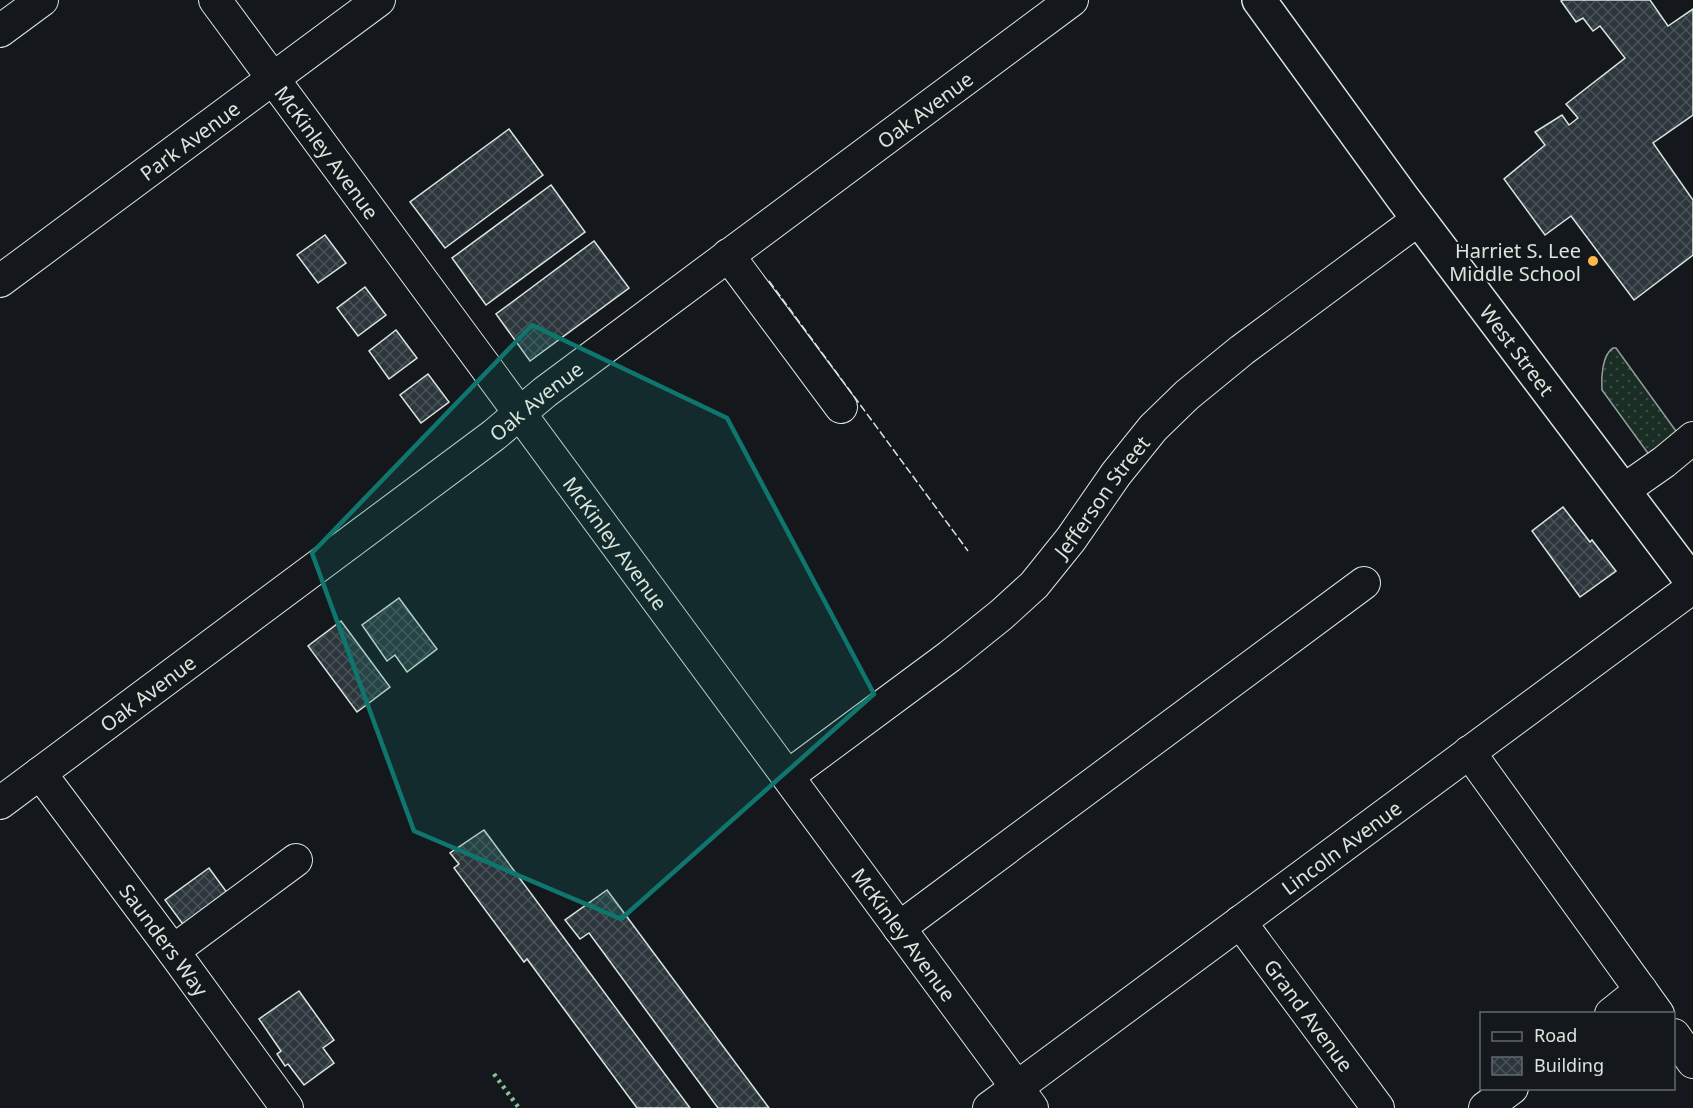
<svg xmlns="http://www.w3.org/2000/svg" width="1693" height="1108" font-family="'Noto Sans',sans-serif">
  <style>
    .grass { fill: url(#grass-dots); stroke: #939e99; stroke-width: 1.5 }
    .building { fill: url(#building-cross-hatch); stroke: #d8e6dc; stroke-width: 1.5 }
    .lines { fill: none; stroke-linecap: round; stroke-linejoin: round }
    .minor-casing { stroke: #d8e6dc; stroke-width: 34 }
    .major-casing { stroke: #d8e6dc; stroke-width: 36 }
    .minor { stroke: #14181c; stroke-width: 32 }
    .major { stroke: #14181c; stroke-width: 33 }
    .hedge { stroke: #8ac095; stroke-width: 4.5; stroke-dasharray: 3 4.5; stroke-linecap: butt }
    .fence { stroke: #d8e6dc; stroke-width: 1.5; stroke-dasharray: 8 3; stroke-linecap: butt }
    .marked { fill: #0f766e; fill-opacity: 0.2; stroke: #0f766e; stroke-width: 4.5; stroke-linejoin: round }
    .poi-dot { fill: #ffb74d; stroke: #14181c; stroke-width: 2 }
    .labels { text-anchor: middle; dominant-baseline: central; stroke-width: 4.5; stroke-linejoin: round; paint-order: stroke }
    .street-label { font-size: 20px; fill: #d8e6dc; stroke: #14181c }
    .poi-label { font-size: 20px; fill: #d8e6dc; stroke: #14181c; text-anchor: end }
  </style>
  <defs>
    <pattern id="grass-dots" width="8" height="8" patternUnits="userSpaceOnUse" patternTransform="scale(1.5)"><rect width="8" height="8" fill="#1a2d24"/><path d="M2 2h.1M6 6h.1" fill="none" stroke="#3b4b43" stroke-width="1.8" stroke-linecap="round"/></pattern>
    <pattern id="building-cross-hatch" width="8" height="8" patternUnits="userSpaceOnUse" patternTransform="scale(1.5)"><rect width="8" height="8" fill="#2c363c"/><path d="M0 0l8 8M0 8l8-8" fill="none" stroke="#4a5358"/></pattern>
  </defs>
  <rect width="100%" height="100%" fill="#14181c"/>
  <!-- grass -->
  <path class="grass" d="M1613,348H1616L1681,438L1650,456L1602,390C1601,378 1602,355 1613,348Z"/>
  <!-- building -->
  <path class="building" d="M1563,0H1650L1668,26L1693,9V115L1653,143L1693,200V255L1634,300L1571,216L1545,235L1504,179L1545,145L1535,132L1562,115L1569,125L1578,118L1566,104L1625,58L1600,26L1593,31L1583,18L1576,22L1561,1Z
    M509,129L543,175L445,248L410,202Z
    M551,185L585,232L486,305L452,258Z
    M325,235L346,263L318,283L297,255Z
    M594,241L629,288L530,361L496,314Z
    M365,287L386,315L358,336L337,308Z
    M396,330L417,358L389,379L369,351Z
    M428,374L449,402L421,423L400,395Z
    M1563,507L1590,542L1592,540L1616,571L1580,597L1532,531Z
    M399,598L437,649L407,672L395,655L387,661L362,625Z
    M341,621L390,687L357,712L308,646Z
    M484,830L690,1108H637L527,959L524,962L454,868L459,864L450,853Z
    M209,868L231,898L188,931L165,900Z
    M607,890L769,1108H718L589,933L580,939L565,920Z
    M299,991L334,1040L323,1048L334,1063L304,1085L288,1064L285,1066L277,1054L281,1051L259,1019Z"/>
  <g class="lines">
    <defs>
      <g id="minor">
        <path id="s1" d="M215,0L1032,1108"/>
        <path d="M0,31L42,0"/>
        <path d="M728,255L841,407"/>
        <path id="s2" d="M0,281L379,0"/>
        <path d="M1624,490L1664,462L1693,438"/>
        <path d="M1469,752L1658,1014"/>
        <path id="s3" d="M40,773L173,951L287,1108"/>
        <path id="s4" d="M788,776L950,656L1001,615L1034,585L1071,539L1116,474L1153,428L1187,395L1242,350L1419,219"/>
        <path id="s5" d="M0,803L494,435L545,392L1072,0"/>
        <path id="s6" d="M1240,922L1378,1108"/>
        <path d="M899,928L1364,583"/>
        <path d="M173,951L296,860"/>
        <path d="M1611,1014L1641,990"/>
        <path d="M1674,1035L1693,1062"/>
        <path id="s7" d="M989,1108L1693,587"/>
        <path d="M1485,1108L1512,1088"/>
      </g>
      <g id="major">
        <path id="s8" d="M1259,0L1402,197L1693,583"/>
      </g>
    </defs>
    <!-- minor casing -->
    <use href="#minor" class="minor-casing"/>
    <!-- major casing -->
    <use href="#major" class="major-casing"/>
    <!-- minor -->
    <use href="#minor" class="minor"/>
    <!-- major -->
    <use href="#major" class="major"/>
    <!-- hedge -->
    <path class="hedge" d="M494,1074L519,1108"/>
    <!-- fence -->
    <path class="fence" d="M769,281L968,551"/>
  </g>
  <!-- marked area -->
  <path class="marked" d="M532,325L727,418L874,694L621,919L414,831L312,553Z"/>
  <!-- markers -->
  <circle class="poi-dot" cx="1593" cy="261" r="6"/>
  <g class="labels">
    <!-- street labels -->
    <g class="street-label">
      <text stroke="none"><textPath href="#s5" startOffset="1156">Oak Avenue</textPath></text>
      <text stroke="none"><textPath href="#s2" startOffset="236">Park Avenue</textPath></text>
      <text stroke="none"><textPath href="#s1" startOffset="189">McKinley Avenue</textPath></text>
      <text stroke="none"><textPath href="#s8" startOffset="435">West Street</textPath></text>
      <text stroke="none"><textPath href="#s5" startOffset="670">Oak Avenue</textPath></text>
      <text stroke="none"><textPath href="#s4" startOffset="423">Jefferson Street</textPath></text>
      <text stroke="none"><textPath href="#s1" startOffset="675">McKinley Avenue</textPath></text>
      <text stroke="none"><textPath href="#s5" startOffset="184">Oak Avenue</textPath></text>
      <text stroke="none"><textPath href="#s7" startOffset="438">Lincoln Avenue</textPath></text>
      <text stroke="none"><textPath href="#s1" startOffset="1161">McKinley Avenue</textPath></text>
      <text stroke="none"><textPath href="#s3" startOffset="208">Saunders Way</textPath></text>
      <text stroke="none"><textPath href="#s6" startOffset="116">Grand Avenue</textPath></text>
    </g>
    <!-- poi labels -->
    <g class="poi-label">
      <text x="1581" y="250">Harriet S. Lee<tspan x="1581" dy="23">Middle School</tspan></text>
    </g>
  </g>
  <!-- legend -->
  <rect x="1480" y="1012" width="195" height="78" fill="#14181c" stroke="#626a69" stroke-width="1.5"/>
  <rect x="1492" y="1032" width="30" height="9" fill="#14181c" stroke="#626a69" stroke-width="1.5"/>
  <text x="1534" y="1042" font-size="18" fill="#d8e6dc">Road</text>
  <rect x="1492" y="1057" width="30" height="18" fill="url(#building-cross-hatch)" stroke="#626a69" stroke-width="1.5"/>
  <text x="1534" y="1072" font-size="18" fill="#d8e6dc">Building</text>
</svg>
